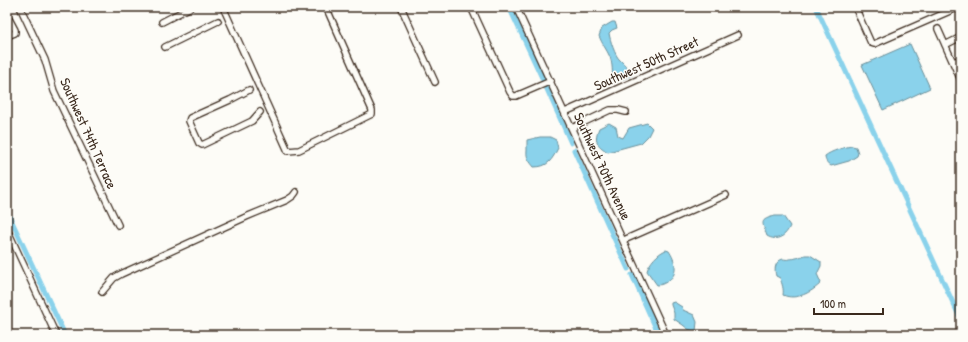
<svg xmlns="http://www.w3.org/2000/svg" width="968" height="342" font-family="'Patrick Hand',sans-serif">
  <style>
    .water { fill: #8ad2eb; stroke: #6a8f99 }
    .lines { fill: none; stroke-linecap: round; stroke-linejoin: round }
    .canal { stroke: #8ad2eb; stroke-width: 5 }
    .minor-casing { stroke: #3b2a1e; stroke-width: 8 }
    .minor { stroke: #fdfcf7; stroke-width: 5.5 }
    .labels { text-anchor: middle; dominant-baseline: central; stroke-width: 3; stroke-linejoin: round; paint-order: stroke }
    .street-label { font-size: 14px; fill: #3b2a1e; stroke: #fdfcf7 }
  </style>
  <rect width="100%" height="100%" fill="#fdfcf7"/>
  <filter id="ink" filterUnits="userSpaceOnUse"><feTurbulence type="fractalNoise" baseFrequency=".025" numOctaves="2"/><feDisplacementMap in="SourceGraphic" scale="8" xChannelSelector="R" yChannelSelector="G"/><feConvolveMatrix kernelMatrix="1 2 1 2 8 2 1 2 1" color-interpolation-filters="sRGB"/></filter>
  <g filter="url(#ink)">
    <!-- water -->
    <path class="water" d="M612,22H615L617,28L612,30L609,33C610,40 615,56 620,60C625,65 629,69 632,75L615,82L613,80C612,73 613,65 610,57C607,50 602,44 599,36L602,28Z
      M910,44L930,88L883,110L862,65Z
      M609,123L616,127L618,136L623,138L629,128L647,123L652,128L648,136L641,143L608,152C596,145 594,140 599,128Z
      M540,137H550L556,140L558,148C552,160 548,167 534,167C530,162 526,158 527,151V140Z
      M852,146L856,147L858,153L857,156L849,161L831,166C827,163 825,161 825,156C831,151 845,147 852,146Z
      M775,216H783L790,226C786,236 777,242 767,236C762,222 759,220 775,216Z
      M666,250L669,251C675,260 679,273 669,280C665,283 662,285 657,285L647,271C649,263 658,253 666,250Z
      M805,255H810L821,262V266L817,274L821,283C812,292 796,301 783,295C784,289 782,284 780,278L776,276C774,269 775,261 783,259C785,259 787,260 789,259C795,259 800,257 805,255Z
      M674,302L682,307L683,310L694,315L697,322L696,331L695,332L688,329L683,325L674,319V313L671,305V303Z"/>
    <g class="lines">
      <!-- canal -->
      <path class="canal" d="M509,7L543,80
        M816,7L961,320
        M546,87L571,143
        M574,150L628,269
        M7,211L65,335
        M632,275L659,335"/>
      <defs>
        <path id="minor" d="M20,7L45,60L54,91L118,225
          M223,7L288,151L299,150L372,114V110L326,7
          M401,7L435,82
          M471,7L510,92L513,96H516L551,81
          M516,7L666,335
          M855,7L871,43L874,44L959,7
          M7,15L15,30V33L7,36
          M162,22L191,7
          M938,29L960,78
          M945,45L961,37
          M165,47L218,21
          M953,62L961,59
          M249,90L230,100L190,118L189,121L199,143L202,145L252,121L260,112
          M565,112L738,35
          M572,128L610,110H618L626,112
          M7,229L56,335
          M624,240L726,195
          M102,292L114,278L121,274L246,217L287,200L293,196L296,192"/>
      </defs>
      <!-- minor casing -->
      <use href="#minor" class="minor-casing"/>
      <!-- minor -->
      <use href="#minor" class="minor"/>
    </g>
  </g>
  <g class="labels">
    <!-- street labels -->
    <g class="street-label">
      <text transform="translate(646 63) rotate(-24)">Southwest 50th Street</text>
      <text transform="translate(89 133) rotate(66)">Southwest 74th Terrace</text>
      <text transform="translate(603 166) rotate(65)">Southwest 70th Avenue</text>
    </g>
  </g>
  <!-- margin -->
  <rect width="968" height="342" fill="none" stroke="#fdfcf7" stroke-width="24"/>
  <rect x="12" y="12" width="944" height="318" fill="none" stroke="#3b2a1e" stroke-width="1.5" filter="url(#ink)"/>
  <!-- scale -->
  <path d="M814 308v6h69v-6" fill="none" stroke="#3b2a1e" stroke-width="2"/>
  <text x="820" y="308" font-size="12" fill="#3b2a1e" stroke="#fdfcf7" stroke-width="3" paint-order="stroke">100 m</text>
</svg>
